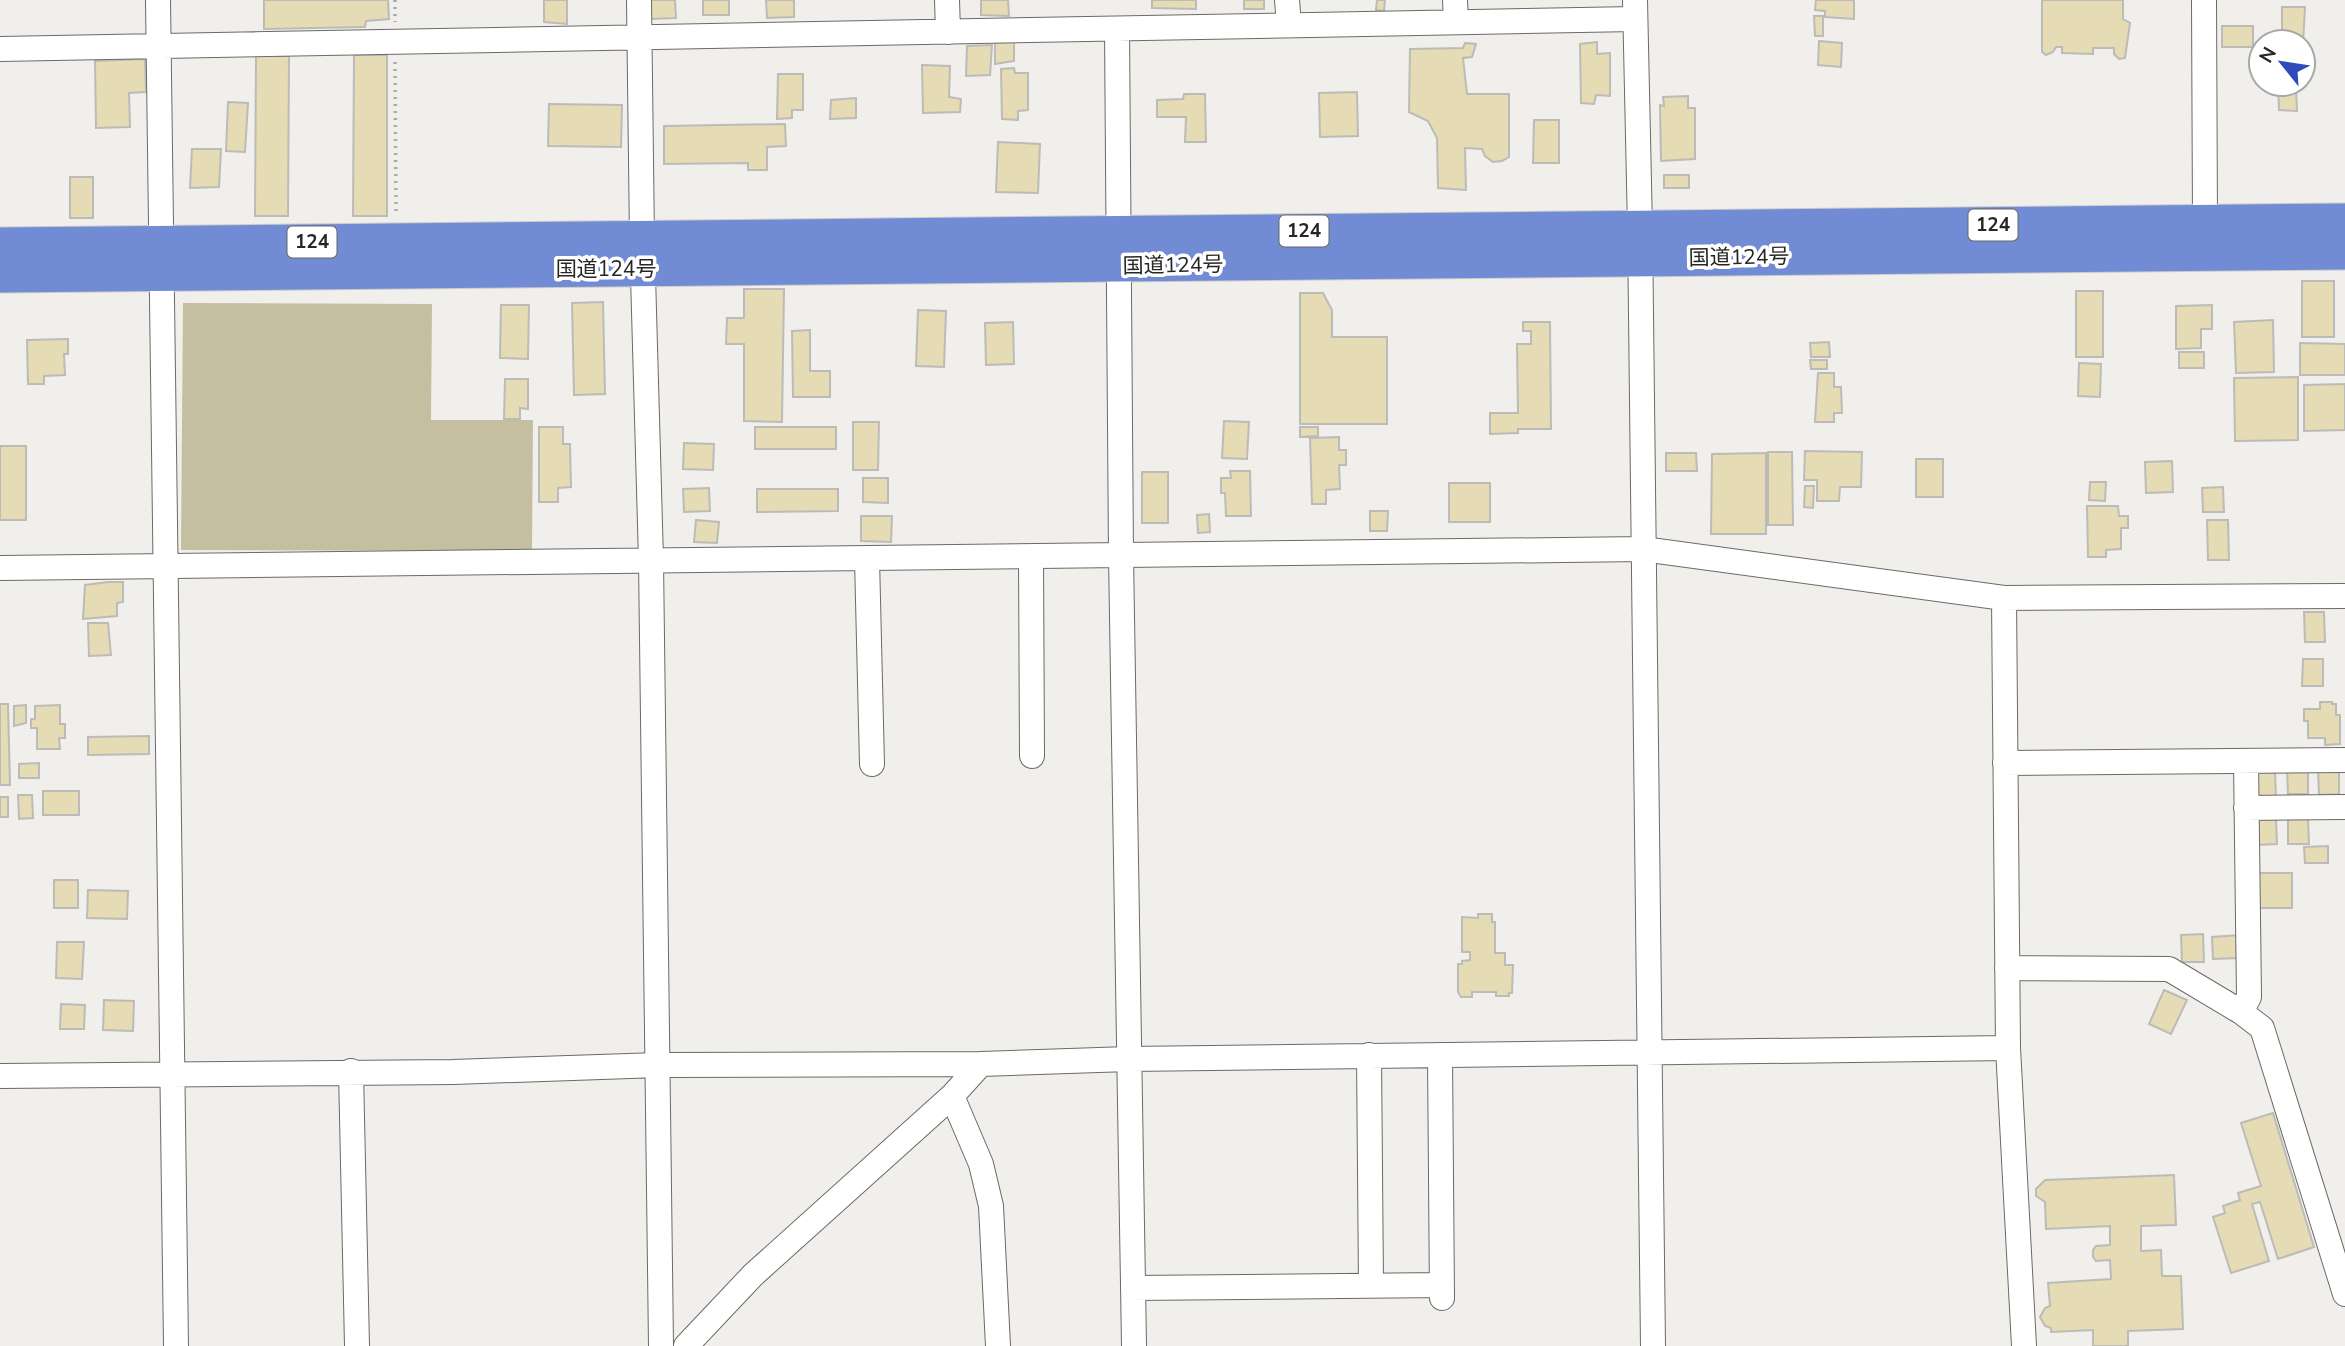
<svg xmlns="http://www.w3.org/2000/svg" width="2345" height="1346" font-family="'Nunito Sans','Noto Sans JP',sans-serif">
  <style>
    .green { fill: #c5bea1 }
    .building { fill: #e5dbb5; stroke: #bcbbb7; stroke-width: 2 }
    .lines { fill: none; stroke-linecap: round; stroke-linejoin: round }
    .minor-casing { stroke: #6b6a66; stroke-width: 26 }
    .highway-casing { stroke: #cbcbca; stroke-width: 37 }
    .path { stroke: #ababa7; stroke-width: 3.5; stroke-dasharray: 2 5; stroke-linecap: butt }
    .minor { stroke: #fff; stroke-width: 24 }
    .highway { stroke: #718bd4; stroke-width: 35 }
    .labels { text-anchor: middle; dominant-baseline: central; stroke-width: 7; stroke-linejoin: round; paint-order: stroke }
    .shield { fill: #fff; stroke: #676766; stroke-width: 2 }
    .shield-label { font-size: 19px; font-weight: bold; fill: #262624 }
    .street-label { font-size: 21px; fill: #262624; stroke: #fff }
  </style>
  <rect width="100%" height="100%" fill="#f0efeb"/>
  <!-- green -->
  <path class="green" d="M183,303L432,304L431,420H533L532,551L181,550Z"/>
  <!-- building -->
  <path class="building" d="M264,0H388L389,19L366,21L365,27L264,29Z
    M544,0H567V24L544,22Z
    M649,0H675L676,18L650,19Z
    M703,0H729V15H703Z
    M766,0H794V17L767,18Z
    M981,0H1008L1009,16L981,15Z
    M1152,0H1196V9L1152,8Z
    M1244,0H1264V9H1244Z
    M1377,0H1385L1384,11L1376,10Z
    M1816,0H1854V19L1825,17V11L1815,10Z
    M2042,0H2123V19L2130,23L2125,58L2119,59L2114,54V48H2093V54L2062,53V47H2056L2053,52L2046,55L2042,52Z
    M2282,7H2305L2303,44V42H2282Z
    M1814,16H1823V36H1815Z
    M2222,26H2253V47H2222Z
    M1819,41L1842,43L1841,67L1818,65Z
    M995,42H1014V61L995,64Z
    M1597,42V54L1610,53V96L1596,95L1594,104L1581,103L1580,44Z
    M1465,43L1476,44L1472,57L1463,58L1467,94H1509V157L1502,161L1493,162L1485,156L1482,149L1465,148L1466,190L1438,188L1437,138L1428,121L1409,112L1410,49L1463,48Z
    M992,45L990,75L966,76L967,46Z
    M354,55H387V216H353Z
    M256,56H289L288,216H255Z
    M145,59L146,92L129,93L130,127L96,128L95,61Z
    M922,65L950,66L949,97L961,99L960,112L923,113Z
    M1014,68L1015,73H1028V110L1018,111V120L1002,119L1001,69Z
    M778,74H803V110H792V118L777,119Z
    M2278,84H2302V89H2296L2297,111L2279,110Z
    M1357,92L1358,136L1320,137L1319,93Z
    M1184,94H1205L1206,142H1185L1186,117H1157V100L1183,99Z
    M1688,96V108H1695V159L1661,161L1660,105L1664,106L1663,97Z
    M856,98V118L830,119L831,100Z
    M228,102L248,103L245,152L226,151Z
    M549,104L622,105L621,147L548,146Z
    M1534,120H1559V163H1533Z
    M785,124L786,146L767,147V170H748V163L664,164V126Z
    M998,142L1040,144L1038,193L996,192Z
    M192,149H221L219,187L190,188Z
    M1664,175H1689V188H1664Z
    M70,177H93V218H70Z
    M2302,281H2334V337H2302Z
    M744,289H784L782,422L744,421V344H726L727,318H744Z
    M2076,291H2103V357H2076Z
    M1300,293H1323L1332,310V337H1387V424H1300Z
    M603,302L605,394L574,395L572,303Z
    M501,305H529L528,359L500,358Z
    M2212,305V329H2201V348L2176,349V306Z
    M918,310L946,311L944,367L916,366Z
    M2273,320L2274,372L2236,373L2234,322Z
    M1013,322L1014,364L986,365L985,323Z
    M1523,322H1550L1551,429H1518V433L1490,434V413H1518L1517,344H1531V331H1523Z
    M810,330V371H830V397H793L792,331Z
    M68,339V354H64L65,375L44,376V384H28L27,340Z
    M1829,342L1830,357H1811L1810,343Z
    M2300,343L2345,344V375H2300Z
    M2179,352H2204V368H2179Z
    M1810,360H1827V369H1811Z
    M2079,363L2101,364L2100,397L2078,396Z
    M1818,373H1834V387H1841L1842,413H1834V422H1815Z
    M2298,377V440L2235,441L2234,378Z
    M505,379H528V409L520,408V419H504Z
    M2345,384V430L2304,431V385Z
    M1224,421L1249,422L1247,459L1222,458Z
    M853,422H879L878,470H853Z
    M539,427H563V444H570L571,487L558,488V502H539Z
    M755,427H836V449H755Z
    M1300,427H1318V436L1300,437Z
    M1339,437V450H1346V465H1339L1340,489L1326,490V504H1312L1310,438Z
    M684,443L714,444L713,470L683,469Z
    M0,446H26V520H0Z
    M1805,451L1862,452L1861,487H1840L1839,501H1817V480H1804Z
    M1768,452H1792L1793,525H1768Z
    M1666,453H1696L1697,471H1666Z
    M1766,453V534H1711L1712,454Z
    M1916,459H1943V497H1916Z
    M2172,461L2173,492L2146,493L2145,462Z
    M1230,471H1250L1251,516H1226L1225,493H1221V478H1231Z
    M1142,472H1168V523H1142Z
    M863,478H888V503L863,502Z
    M2090,482H2106L2105,501L2089,500Z
    M1449,483H1490V522H1449Z
    M1805,486H1814L1813,508L1804,507Z
    M2223,487L2224,512H2203L2202,488Z
    M709,488L710,511L684,512L683,489Z
    M757,489H838V511L757,512Z
    M2087,506H2118L2119,516H2128V528H2121V549L2106,550V557H2088Z
    M1370,511H1388L1387,531H1370Z
    M1209,514L1210,532L1198,533L1197,515Z
    M861,516H892L891,542L861,541Z
    M696,520L719,522L717,543L694,542Z
    M2207,520H2228L2229,560H2208Z
    M108,582H123V602L117,603V616L83,619L85,585Z
    M2304,612H2324L2325,642H2305Z
    M88,623H108L111,655L89,656Z
    M2303,659H2323V686H2302Z
    M2320,702H2332V704H2336V715H2340V744L2325,745V738H2308V721H2304V709H2320Z
    M0,704H8L10,785H0Z
    M26,705V723L14,726V706Z
    M60,705V724H65V738H59L60,749H37V728H31V719H35V706Z
    M149,736V754L88,755V737Z
    M39,763V778H19V764Z
    M2287,768H2308V794H2288Z
    M2318,769H2339V794L2319,795Z
    M2255,772H2275L2276,798H2256Z
    M43,791H79V815H43Z
    M18,795H32L33,818L19,819Z
    M0,797H8V817H0Z
    M2308,818L2309,844H2288V819Z
    M2256,819H2276L2277,844L2256,845Z
    M2328,846V863H2305L2304,847Z
    M2259,873H2292V908H2259Z
    M54,880H78V908H54Z
    M88,890L128,891L127,919L87,918Z
    M1478,914H1492V922H1495V953H1505V965H1513L1512,993H1509V996H1496V992H1472V997H1461L1458,992V964H1462V961L1470,960V952H1462V917L1478,918Z
    M2203,934L2204,962H2182L2181,935Z
    M2239,935L2240,958L2213,959L2212,937Z
    M57,942H84L82,979L56,978Z
    M2164,990L2187,1000L2171,1034L2149,1024Z
    M104,1000L134,1001L133,1031L103,1030Z
    M61,1004L85,1005L84,1029H60Z
    M2273,1113L2314,1247L2278,1259L2260,1202L2252,1204L2269,1261L2231,1273L2213,1217L2225,1213L2223,1206L2240,1200L2238,1193L2261,1186L2241,1123Z
    M2174,1175L2176,1225L2141,1226V1251L2161,1250L2162,1276H2181L2183,1329L2128,1331V1346H2093V1330L2051,1332V1328L2045,1326L2040,1317L2045,1308L2050,1306L2048,1283L2111,1279L2110,1260L2096,1261L2093,1257V1250L2096,1246L2110,1245V1226L2046,1229L2045,1202L2036,1196V1189L2045,1180Z"/>
  <g class="lines">
    <defs>
      <path id="minor" d="M158,0L176,1346
        M639,0L642,240L651,560L661,1346
        M947,0L948,32
        M1287,0L1289,25
        M1455,0L1456,22
        M1635,0L1640,228L1653,1346
        M2204,0L2205,222
        M1117,29L1121,556L1134,1346
        M0,49L1635,19
        M1031,557L1032,756
        M867,559L872,764
        M0,568L1643,549L2004,598L2345,596
        M2004,598L2008,1048L2024,1346
        M2005,763L2345,760
        M2246,808L2345,807
        M2007,968L2169,969L2241,1012L2262,1028L2345,1294
        M2241,1012L2249,997L2246,761
        M1369,1055L1371,1285
        M1440,1055L1442,1298
        M351,1071L357,1346
        M0,1076L453,1072L659,1065L981,1064L1129,1059L2008,1048
        M952,1096L981,1164L991,1206L998,1346
        M1133,1288L1441,1285
        M686,1346L753,1275L952,1096L981,1064"/>
      <path id="highway" d="M0,245L2345,221
        M0,275L2345,252"/>
    </defs>
    <!-- minor casing -->
    <use href="#minor" class="minor-casing"/>
    <!-- highway casing -->
    <use href="#highway" class="highway-casing"/>
    <!-- path -->
    <path class="path" d="M395,0V22
      M395,62L396,215"/>
    <!-- minor -->
    <use href="#minor" class="minor"/>
    <!-- highway -->
    <use href="#highway" class="highway"/>
  </g>
  <g class="labels">
    <!-- shield labels -->
    <g class="shield">
      <rect x="1968.5" y="209.5" width="49" height="31" rx="5"/>
      <rect x="1279.5" y="215.5" width="49" height="31" rx="5"/>
      <rect x="287.5" y="226.5" width="49" height="31" rx="5"/>
    </g>
    <g class="shield-label">
      <text x="1993" y="225">124</text>
      <text x="1304" y="231">124</text>
      <text x="312" y="242">124</text>
    </g>
    <!-- street labels -->
    <g class="street-label">
      <text transform="translate(1739 257) rotate(-1)">国道124号</text>
      <text transform="translate(1173 265) rotate(-1)">国道124号</text>
      <text x="606" y="269">国道124号</text>
    </g>
  </g>
  <!-- north arrow -->
  <g transform="translate(2282 63) rotate(300)"><circle r="33" fill="#ffffff" stroke="#a8a8a7" stroke-width="2"/>
  <path d="M0-5L12 26L0 18L-12 26Z" fill="#2e4abb"/>
  <text y="-10" font-size="19" font-weight="bold" text-anchor="middle" fill="#262624">N</text>
  </g>
</svg>
